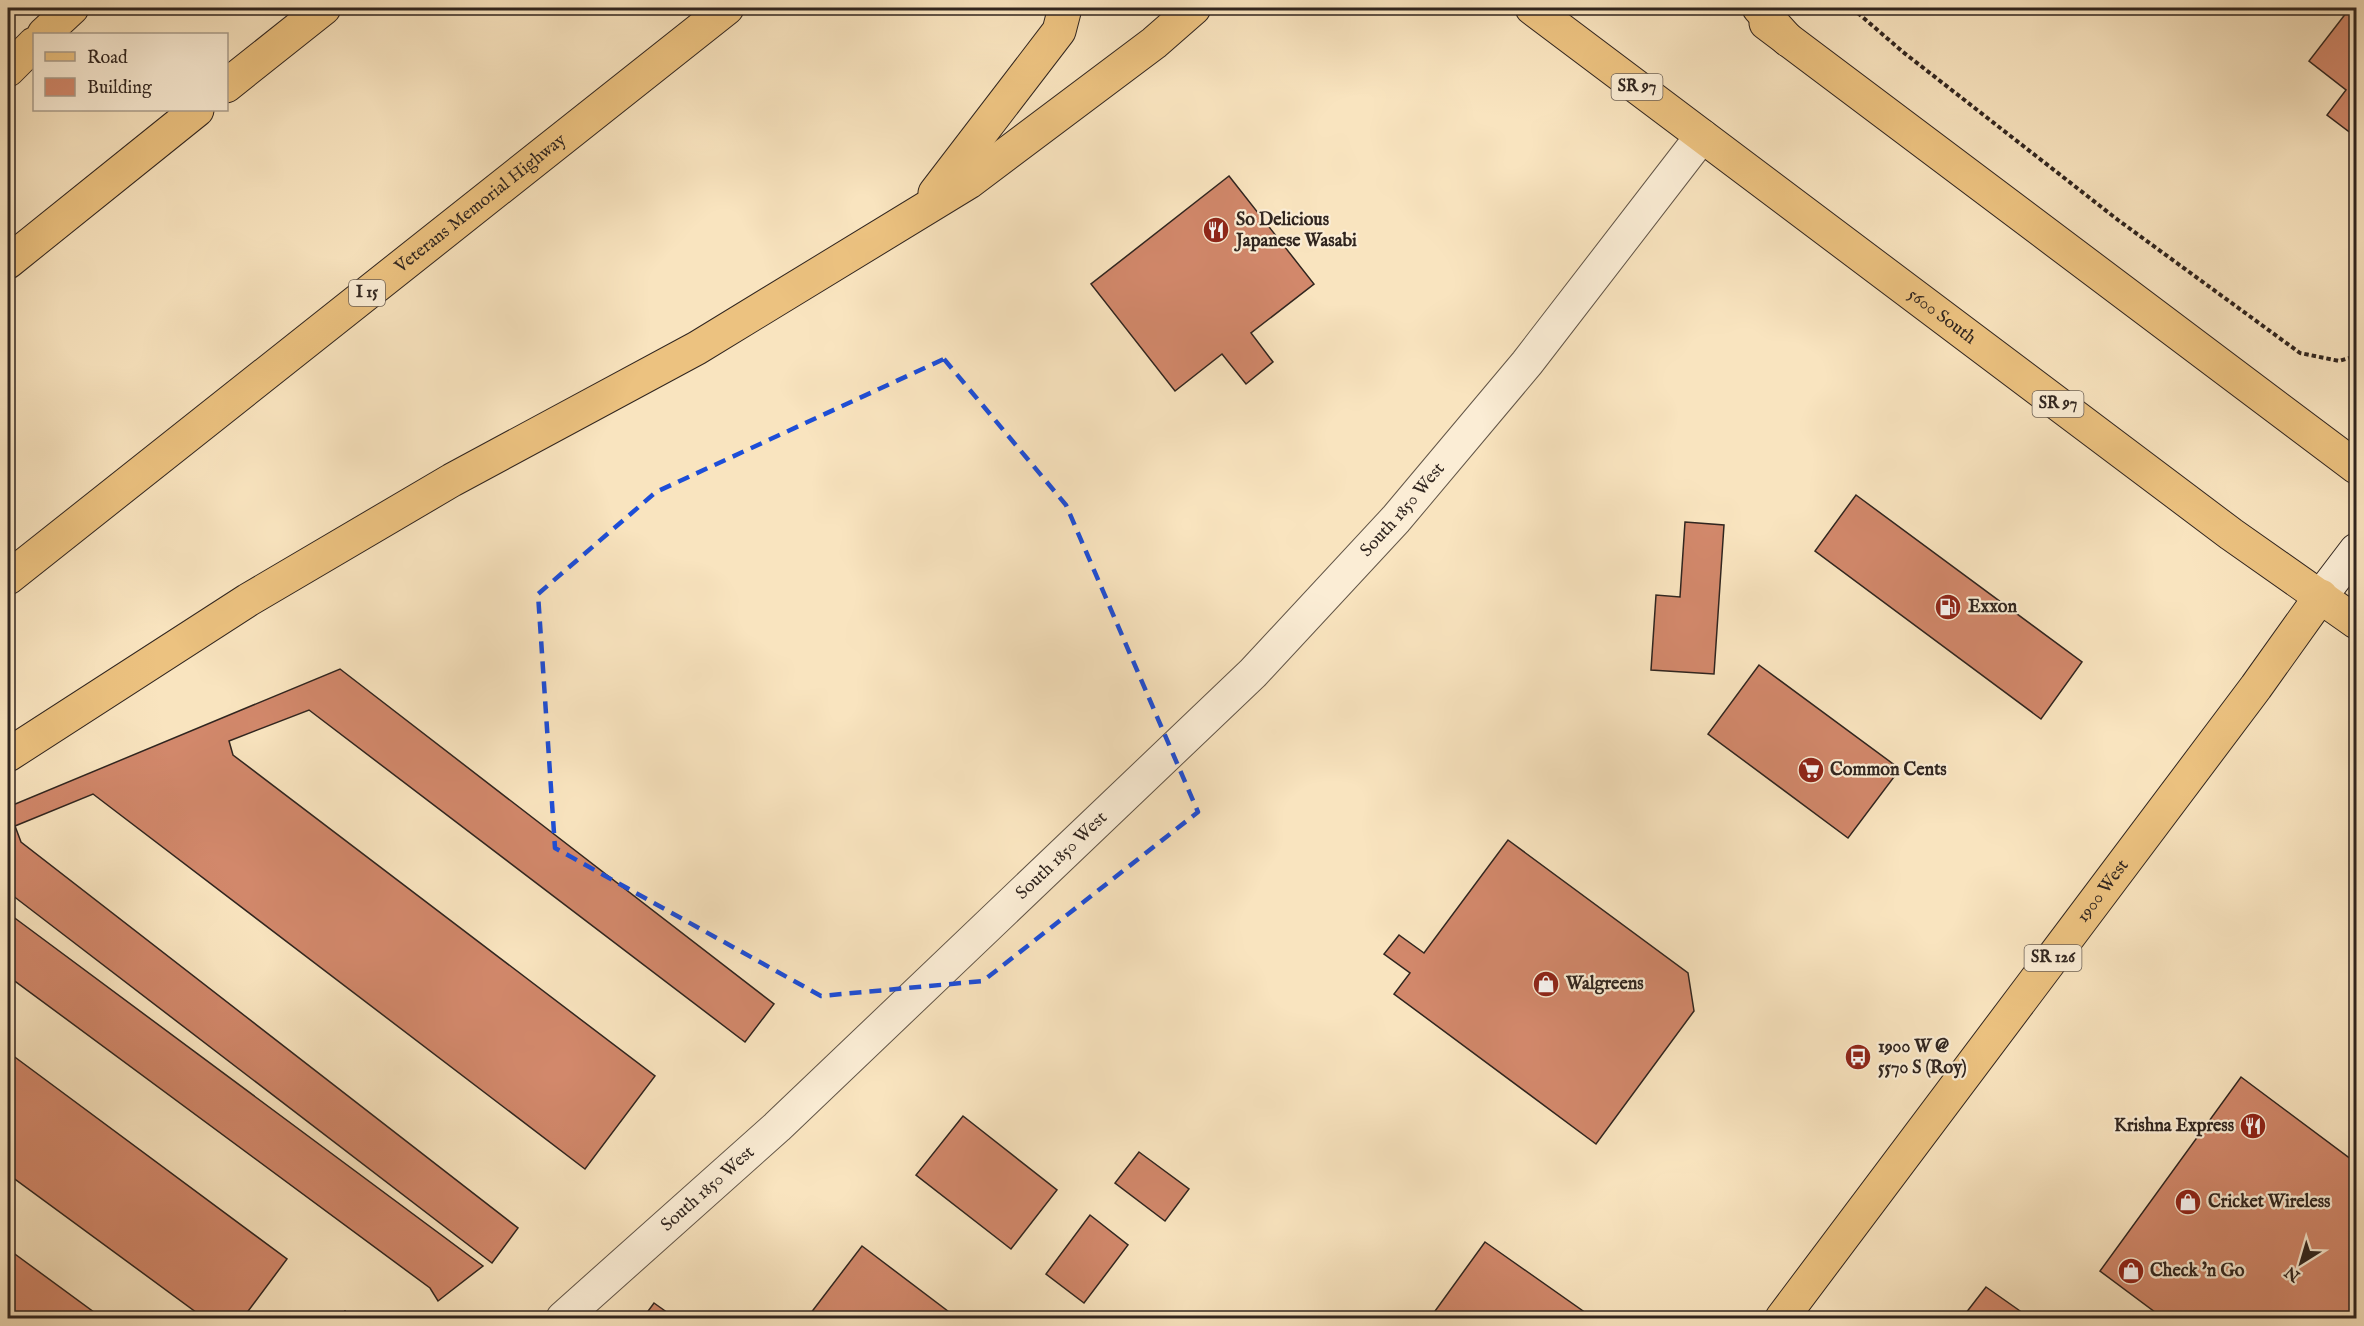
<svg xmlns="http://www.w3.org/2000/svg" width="2364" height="1326" font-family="'IM FELL English',serif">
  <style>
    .building { fill: #d2886b; stroke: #30251f; stroke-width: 1.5 }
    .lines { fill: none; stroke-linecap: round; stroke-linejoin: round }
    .street-casing { stroke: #625547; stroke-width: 35 }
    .secondary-casing { stroke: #30251f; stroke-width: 35 }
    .primary-casing { stroke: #30251f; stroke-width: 35 }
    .highway-casing { stroke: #30251f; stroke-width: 35 }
    .path { stroke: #30251f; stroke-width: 4; stroke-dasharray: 4.5 3; stroke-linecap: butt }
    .street { stroke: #fbedd5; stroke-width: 33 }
    .secondary { stroke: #fbedd5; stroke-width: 33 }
    .primary { stroke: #ecc280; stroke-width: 33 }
    .highway { stroke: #ecc280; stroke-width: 33 }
    .marked { fill: none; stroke: #1d4ed8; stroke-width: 4.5; stroke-dasharray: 12 8; stroke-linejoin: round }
    .labels { text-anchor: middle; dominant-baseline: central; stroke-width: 4.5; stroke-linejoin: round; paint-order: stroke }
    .shield { fill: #fbedd5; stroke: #6d6156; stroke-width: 1.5 }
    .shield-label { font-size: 16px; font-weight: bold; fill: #30251f }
    .street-label { font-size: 18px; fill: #30251f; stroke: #fbedd5 }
    .poi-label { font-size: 18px; font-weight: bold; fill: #30251f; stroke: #fbedd5; text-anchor: start }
  </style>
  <rect width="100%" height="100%" fill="#f9e4bf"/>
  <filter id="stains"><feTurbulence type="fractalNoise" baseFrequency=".00333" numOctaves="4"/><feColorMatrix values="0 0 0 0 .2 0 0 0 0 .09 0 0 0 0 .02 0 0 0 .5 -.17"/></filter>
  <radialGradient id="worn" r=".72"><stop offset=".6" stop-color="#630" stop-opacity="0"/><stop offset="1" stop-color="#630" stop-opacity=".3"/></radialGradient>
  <!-- building -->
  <path class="building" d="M2350,8H2356V137L2327,115L2346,90L2309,61Z
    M1229,176L1314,284L1251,333L1273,362L1246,384L1222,354L1175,391L1091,284Z
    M1856,495L2082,662L2041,719L1815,551Z
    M1685,522L1724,525L1714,674L1651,670L1656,595L1680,597Z
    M1759,665L1900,769L1848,838L1708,734Z
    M340,669L774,1004L745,1042L309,710L229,741L233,755L655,1076L585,1169L93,794L15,826L21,842L518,1228L492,1263L8,892V807Z
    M1508,840L1688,973L1694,1011L1596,1144L1394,994L1410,973L1384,954L1399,935L1424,953Z
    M8,913L483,1266L438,1301L430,1288L8,976Z
    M8,1052L287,1259L243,1318H204L8,1174Z
    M2241,1077L2356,1163V1318H2163L2100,1271Z
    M963,1116L1057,1190L1011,1249L916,1175Z
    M1139,1152L1189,1189L1165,1221L1115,1183Z
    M1090,1215L1128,1245L1084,1303L1046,1274Z
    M1485,1242L1593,1318H1430Z
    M862,1246L957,1318H807Z
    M8,1249L102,1318H8Z
    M1986,1287L2030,1318H1962Z
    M654,1303L675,1318H643Z
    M345,1311L352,1318H336Z"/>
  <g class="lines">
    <defs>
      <g id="street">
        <path id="s1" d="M563,1318L777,1127L1253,673L1396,519L1527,363L1702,136"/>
      </g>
      <path id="secondary" d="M2321,596L2356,550"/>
      <g id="primary">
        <path id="s2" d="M1532,8L2231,534L2356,622"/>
        <path d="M1766,23L2356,467"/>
        <path id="s3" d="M1782,1318L2256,687L2321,596"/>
      </g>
      <g id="highway">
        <path d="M1759,8L1788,40"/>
        <path d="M44,34L72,8"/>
        <path d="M8,70L34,44"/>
        <path d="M226,86L324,8"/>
        <path d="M935,193L1059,31L1065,8"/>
        <path d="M8,262L197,110"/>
        <path id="s4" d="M8,578L727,8"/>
        <path d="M8,755L248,600L452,480L697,348L969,182L1154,43L1194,8"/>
      </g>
    </defs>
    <!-- street casing -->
    <use href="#street" class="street-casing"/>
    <!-- secondary casing -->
    <use href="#secondary" class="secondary-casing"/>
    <!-- primary casing -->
    <use href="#primary" class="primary-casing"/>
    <!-- highway casing -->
    <use href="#highway" class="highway-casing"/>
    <!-- path -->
    <path class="path" d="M1852,8L1903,52L2118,220L2300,353L2339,361L2356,356"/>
    <!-- street -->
    <use href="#street" class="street"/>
    <!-- secondary -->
    <use href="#secondary" class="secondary"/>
    <!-- primary -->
    <use href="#primary" class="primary"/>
    <!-- highway -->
    <use href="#highway" class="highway"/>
  </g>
  <!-- marked area -->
  <path class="marked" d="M944,359L1066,505L1198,812L983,981L821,996L555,848L538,594L656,492Z"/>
  <!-- icons -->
  <defs>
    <symbol id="restaurant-disc" viewBox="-11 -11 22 22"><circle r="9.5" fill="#8f2418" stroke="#fbedd5"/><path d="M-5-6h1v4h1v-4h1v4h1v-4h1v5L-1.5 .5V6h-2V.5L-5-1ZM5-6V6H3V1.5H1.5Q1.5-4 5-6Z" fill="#fff"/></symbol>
    <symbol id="fuel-disc" viewBox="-11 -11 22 22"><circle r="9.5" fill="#8f2418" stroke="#fbedd5"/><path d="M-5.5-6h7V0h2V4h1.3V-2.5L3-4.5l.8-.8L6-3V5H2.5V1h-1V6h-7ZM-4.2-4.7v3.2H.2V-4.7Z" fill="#fff"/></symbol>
    <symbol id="supermarket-disc" viewBox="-11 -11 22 22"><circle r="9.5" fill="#8f2418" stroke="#fbedd5"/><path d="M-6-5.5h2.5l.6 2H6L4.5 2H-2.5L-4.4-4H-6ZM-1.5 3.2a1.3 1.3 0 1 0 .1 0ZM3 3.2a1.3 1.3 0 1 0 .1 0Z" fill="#fff"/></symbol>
    <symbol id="shop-disc" viewBox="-11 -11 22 22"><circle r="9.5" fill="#8f2418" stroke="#fbedd5"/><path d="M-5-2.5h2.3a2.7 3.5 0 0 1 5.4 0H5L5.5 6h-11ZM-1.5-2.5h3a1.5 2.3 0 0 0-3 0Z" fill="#fff"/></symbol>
    <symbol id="bus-disc" viewBox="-11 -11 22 22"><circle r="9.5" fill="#8f2418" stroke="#fbedd5"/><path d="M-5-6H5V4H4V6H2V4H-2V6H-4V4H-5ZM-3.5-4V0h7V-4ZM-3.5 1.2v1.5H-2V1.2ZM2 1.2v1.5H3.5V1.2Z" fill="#fff"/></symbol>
  </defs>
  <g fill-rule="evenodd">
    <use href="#restaurant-disc" x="1201" y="215" width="30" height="30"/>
    <use href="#fuel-disc" x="1933" y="592" width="30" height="30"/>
    <use href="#supermarket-disc" x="1796" y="755" width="30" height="30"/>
    <use href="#shop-disc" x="1531" y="969" width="30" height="30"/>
    <use href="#bus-disc" x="1843" y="1042" width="30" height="30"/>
    <use href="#restaurant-disc" x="2238" y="1111" width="30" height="30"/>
    <use href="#shop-disc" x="2173" y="1187" width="30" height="30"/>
    <use href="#shop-disc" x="2116" y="1256" width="30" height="30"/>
  </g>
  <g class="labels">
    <!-- shield labels -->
    <g class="shield">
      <rect x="1611.5" y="74" width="51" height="26" rx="4.5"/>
      <rect x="349" y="280" width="36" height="26" rx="4.5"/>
      <rect x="2032.5" y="391" width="51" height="26" rx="4.5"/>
      <rect x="2024.5" y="945" width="57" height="26" rx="4.5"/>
    </g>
    <g class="shield-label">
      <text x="1637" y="87">SR 97</text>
      <text x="367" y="293">I 15</text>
      <text x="2058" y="404">SR 97</text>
      <text x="2053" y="958">SR 126</text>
    </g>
    <!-- street labels -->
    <g class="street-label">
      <text stroke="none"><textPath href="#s4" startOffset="603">Veterans Memorial Highway</textPath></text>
      <text stroke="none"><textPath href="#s2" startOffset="513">5600 South</textPath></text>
      <text stroke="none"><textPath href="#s1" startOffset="1166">South 1850 West</textPath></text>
      <text stroke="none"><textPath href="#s1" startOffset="680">South 1850 West</textPath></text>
      <text stroke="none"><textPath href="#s3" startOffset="534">1900 West</textPath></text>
      <text stroke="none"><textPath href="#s1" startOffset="194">South 1850 West</textPath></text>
    </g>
    <!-- poi labels -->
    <g class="poi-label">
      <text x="1236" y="220">So Delicious<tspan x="1236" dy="21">Japanese Wasabi</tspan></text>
      <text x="1968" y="607">Exxon</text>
      <text x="1830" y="770">Common Cents</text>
      <text x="1566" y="984">Walgreens</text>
      <text x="1878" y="1047">1900 W @<tspan x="1878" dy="21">5570 S (Roy)</tspan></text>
      <text x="2234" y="1126" text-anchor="end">Krishna Express</text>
      <text x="2208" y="1202">Cricket Wireless</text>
      <text x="2150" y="1271">Check 'n Go</text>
    </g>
  </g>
  <!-- margin -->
  <rect width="2364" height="1326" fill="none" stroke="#f9e4bf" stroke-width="30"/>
  <rect x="9" y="9" width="2346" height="1308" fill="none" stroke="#30251f" stroke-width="3"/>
  <rect x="15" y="15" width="2334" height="1296" fill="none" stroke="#30251f" stroke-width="1.5"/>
  <!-- legend -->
  <rect x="33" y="33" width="195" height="78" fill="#fbedd5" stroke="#aa9d8c" stroke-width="1.5"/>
  <rect x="45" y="52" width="30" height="9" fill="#ecc280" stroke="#aa9d8c" stroke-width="1.5"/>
  <text x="87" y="63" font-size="18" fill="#30251f">Road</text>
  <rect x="45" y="78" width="30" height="18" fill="#d2886b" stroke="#aa9d8c" stroke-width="1.5"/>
  <text x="87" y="93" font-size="18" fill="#30251f">Building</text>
  <!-- north arrow -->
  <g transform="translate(2301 1263) rotate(217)" stroke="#fbedd5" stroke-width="4.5" paint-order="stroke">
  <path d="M0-4.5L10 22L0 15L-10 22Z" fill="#30251f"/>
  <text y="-9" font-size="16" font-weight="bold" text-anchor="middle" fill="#30251f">N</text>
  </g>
  <rect width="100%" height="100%" filter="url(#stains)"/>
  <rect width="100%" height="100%" fill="url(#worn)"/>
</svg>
